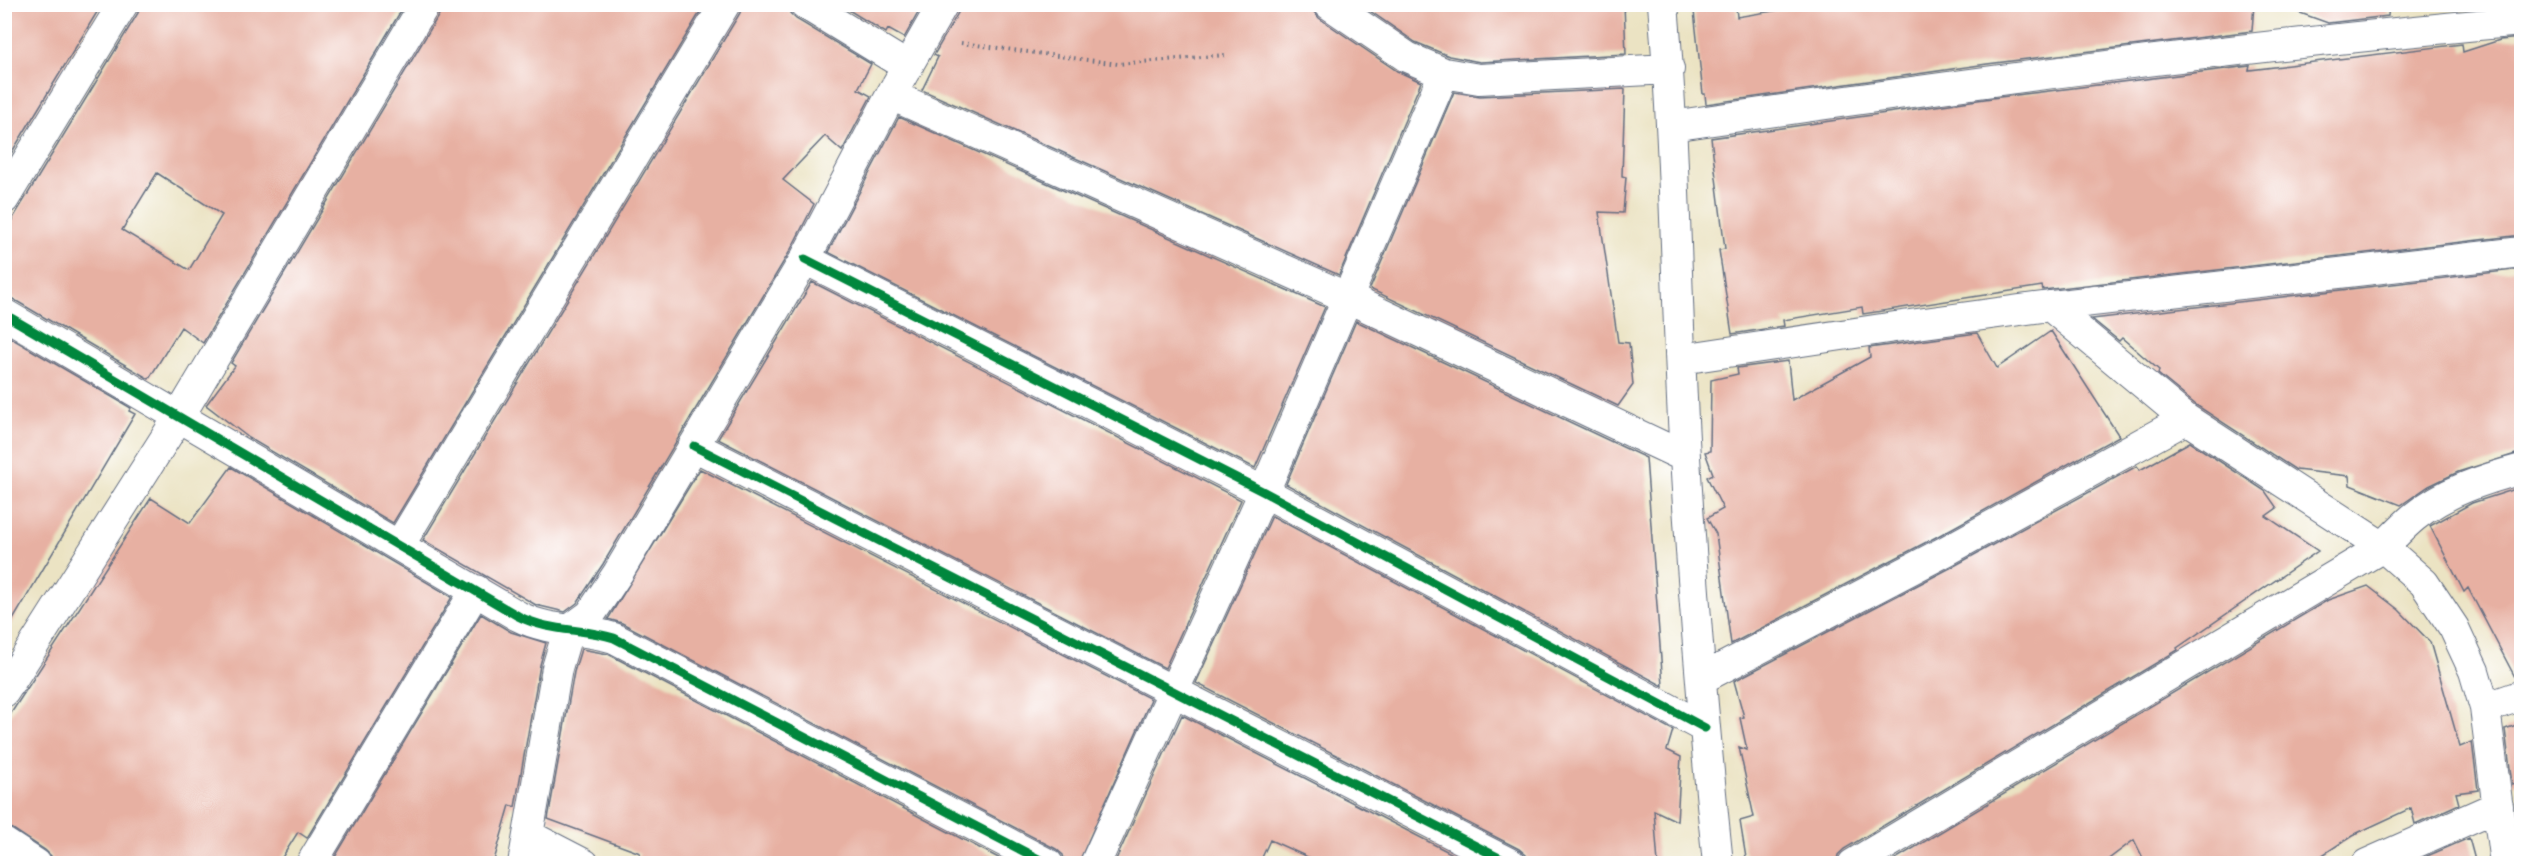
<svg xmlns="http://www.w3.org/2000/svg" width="2526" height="868" font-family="'Architects Daughter',sans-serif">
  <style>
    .building { fill: #e7b0a2; fill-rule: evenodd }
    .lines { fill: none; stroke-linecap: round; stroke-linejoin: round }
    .street-casing { stroke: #646e81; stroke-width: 32 }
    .path { stroke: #646e81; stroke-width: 4; stroke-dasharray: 1.5 4.5; stroke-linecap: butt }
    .street { stroke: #fff; stroke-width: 30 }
    .cycleway-casing { stroke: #fff; stroke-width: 13 }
    .cycleway { stroke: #00873e; stroke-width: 9 }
  </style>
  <rect width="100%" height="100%" fill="#fff"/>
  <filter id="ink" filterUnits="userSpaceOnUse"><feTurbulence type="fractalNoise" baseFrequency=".0167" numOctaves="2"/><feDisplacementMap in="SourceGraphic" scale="12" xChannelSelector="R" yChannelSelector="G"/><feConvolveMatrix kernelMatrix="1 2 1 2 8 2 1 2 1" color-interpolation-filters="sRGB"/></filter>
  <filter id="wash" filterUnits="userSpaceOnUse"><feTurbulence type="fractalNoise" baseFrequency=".008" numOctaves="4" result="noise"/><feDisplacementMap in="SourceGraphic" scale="24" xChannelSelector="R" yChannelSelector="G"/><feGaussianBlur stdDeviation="1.35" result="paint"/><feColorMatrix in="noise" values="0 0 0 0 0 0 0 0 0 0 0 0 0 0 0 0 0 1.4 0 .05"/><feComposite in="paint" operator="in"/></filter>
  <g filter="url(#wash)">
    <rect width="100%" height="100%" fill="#ebe3c3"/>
    <g id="blocks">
      <!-- building -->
      <path class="building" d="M4,4H102L4,165Z
        M140,4H405L203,343L181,327L149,379L13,299L4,297V233L138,13ZM157,173L222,215L189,270L122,230Z
        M442,4H705L393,523L249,438L206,405L235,366L231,363L440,13Z
        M742,4H788L790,13L796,19L871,64L858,89L871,96L842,151L825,136L783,180L814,204L790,251L603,564L577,603L565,612L536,605L423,540L740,13Z
        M839,4H923L904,38L888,29L886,33Z
        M960,4H1312L1314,12L1319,18L1397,71L1421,82L1339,275L922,90L938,57L934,55L958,13Z
        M1360,4H1624L1626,54L1480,62L1449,56L1415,42Z
        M1816,4H2254L2252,31L1987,64L1706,104L1705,94H1703L1694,11L1736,7L1737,17Z
        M2289,4H2389L2388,16L2328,23L2289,9Z
        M2522,38V235L2043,290L2042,286L1863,314L1862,307L1783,320L1784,326L1732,334L1719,250L1725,249L1711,138L1992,98L2250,66L2249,70L2462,44L2463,52L2500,40Z
        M1625,89L1622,176L1626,177L1623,213L1599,212L1618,342L1629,343L1633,385L1618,406L1370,289L1454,92L1480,96Z
        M899,117L1325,307L1255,468L828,252Z
        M2522,269V452L2458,472L2429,486L2401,505L2350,485L2349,476L2296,470L2196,405L2158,374L2159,370L2122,338L2119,341L2092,319Z
        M812,282L1241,500L1165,668L718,439Z
        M1356,321L1646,458L1663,686L1286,484Z
        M2051,331L2119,436L1938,536L1731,644L1716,534L1707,518L1723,509L1707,477L1713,474L1705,452L1710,451L1711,380L1738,374L1737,368L1788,361L1792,400L1870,357L1869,348L1977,333L1997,368Z
        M4,334L131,408L129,411L135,414L4,635Z
        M2190,442L2265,491L2277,508L2266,516L2318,551L2177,648L2178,650L1844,849L1838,855L1836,864H1747L1740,821L1754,817L1739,747L1747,750L1740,718L1744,717L1734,681L1954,566L2137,466L2140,470Z
        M231,467L452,597L307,838L298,832L278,864H53L51,856L45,850L13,829L4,826V724L151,498L190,523Z
        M700,469L1151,699L1078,864H1065L1063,855L1056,849L622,623L608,619Z
        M2522,487V678L2516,679L2468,588L2464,592L2430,526L2472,503Z
        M1272,516L1673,730L1667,750L1681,757L1677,821L1654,810L1658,864H1528L1526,855L1519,849L1196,683Z
        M2368,586L2399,610L2430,642L2460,747L2472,742L2478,790L2456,793L2459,804L2415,824L2411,808L2353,835L2309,864H2146L2134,840L2102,864H1887L2328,600Z
        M481,614L511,632L546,643L540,665L515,807L510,805L493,864H345L335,857Z
        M581,649L608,654L1010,864H635L640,853L548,819L574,672Z
        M1182,715L1472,864H1323L1270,840L1259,864H1114Z
        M2522,723V782L2512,784L2505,729Z
        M2469,838L2476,864H2427L2425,857Z"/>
    </g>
  </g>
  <g filter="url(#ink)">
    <use href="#blocks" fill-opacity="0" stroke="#646e81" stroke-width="1.5"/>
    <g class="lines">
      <defs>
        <path id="street" d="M805,4L908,67
          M1329,4L1407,57L1444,73L1479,79L1669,69
          M1663,4C1676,155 1676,306 1685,457C1693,593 1704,728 1718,864
          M891,95L1346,297L1685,457
          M1672,126C1954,85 2237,46 2522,21
          M4,199L123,4
          M805,259L1264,492L1705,728
          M2050,306L2186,419L2383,547L2424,583L2454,628L2474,671L2485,708L2505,864
          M4,314L518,616C549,632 582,628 614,638L1048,864
          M1681,359L1895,327L2050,306L2522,252
          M694,446L1511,864
          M399,546L725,4
          M1701,679L1946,551L2186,419
          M4,692L180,415L425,4
          M2485,708L2522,695
          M528,835L584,864
          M4,843L36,864
          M311,864L476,590
          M523,864L557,668L568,631L590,615L618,573L805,259L891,95L943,4
          M1095,864L1264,492L1444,73
          M1853,864L2383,547C2393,537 2403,526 2414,517C2444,492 2484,479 2522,469
          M2367,864L2498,806"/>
      </defs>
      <!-- street casing -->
      <use href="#street" class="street-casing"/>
      <!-- path -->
      <path class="path" d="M961,43L1118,64L1225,55"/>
      <!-- street -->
      <use href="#street" class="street"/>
      <defs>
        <path id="cycleway" d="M805,259L1264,492L1705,728
          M4,314L518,616C549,632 582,628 614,638L1048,864
          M694,446L1511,864"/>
      </defs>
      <!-- cycleway casing -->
      <use href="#cycleway" class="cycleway-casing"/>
      <!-- cycleway -->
      <use href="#cycleway" class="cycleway"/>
    </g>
  </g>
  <!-- margin -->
  <rect width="2526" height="868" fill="none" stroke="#fff" stroke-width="24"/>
</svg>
